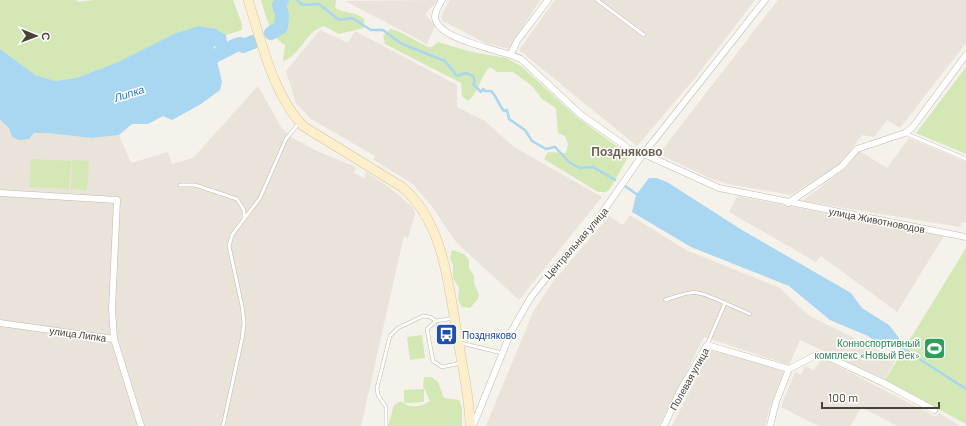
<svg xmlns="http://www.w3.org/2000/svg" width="966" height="426" font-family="Barlow,sans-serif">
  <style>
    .residential { fill: #e9e3d9 }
    .green { fill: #d3e8b5 }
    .water { fill: #a9d6f0 }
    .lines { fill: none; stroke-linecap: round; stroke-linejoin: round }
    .stream { stroke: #a9d6f0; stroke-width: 2.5 }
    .river { stroke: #a9d6f0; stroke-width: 14 }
    .lane-casing { stroke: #c1b9ad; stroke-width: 4 }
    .street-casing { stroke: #c1b9ad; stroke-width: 7 }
    .secondary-casing { stroke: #d4c39b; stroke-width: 10 }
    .lane { stroke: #fff; stroke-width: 3 }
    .street { stroke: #fff; stroke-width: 6 }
    .secondary { stroke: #feefcc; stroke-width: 9 }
    .labels { text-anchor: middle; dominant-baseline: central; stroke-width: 3; stroke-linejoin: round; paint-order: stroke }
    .street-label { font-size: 10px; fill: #494239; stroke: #fff }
    .transit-label { font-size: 10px; fill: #164399; stroke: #fff; text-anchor: start }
    .leisure-label { font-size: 10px; fill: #27864d; stroke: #fff; text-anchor: end }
    .water-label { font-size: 11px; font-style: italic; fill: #307dad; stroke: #fff }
    .quarter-label { font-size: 12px; font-weight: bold; fill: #6c6050; stroke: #fff }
  </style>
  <rect width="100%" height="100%" fill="#f5f2eb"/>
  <!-- residential -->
  <path class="residential" d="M438,0L425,14L435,26L427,44L345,1Z
    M450,0H540L509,49L485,43L443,21L441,16Z
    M555,0H755L695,78L637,146L519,50Z
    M778,0H966V43L900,128L887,120L874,137L862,135L841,163L791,195L728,184L709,178L659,154Z
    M320,30L348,43L355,31L457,85V107L485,121L514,147L602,197L519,300L456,242L433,208L413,184L374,160L375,156L311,119L296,103L286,71Z
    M258,86L281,127L291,137L317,151L356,167L354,173L364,178L366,172L386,185L413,207L415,214L408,238L404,236L361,426H0V120L9,128L12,137L29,139L34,133H48L91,138L119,135L131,163L168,152L172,164L193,158Z
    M909,138L966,162V223L962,222L960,227L802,201L846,168L859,151L887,168Z
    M737,196L944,236L897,312L821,256L816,262L729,212Z
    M630,215L686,250L780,288L808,315L896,359L885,379L800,340L789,365L704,337L659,426H486L533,312L552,283L609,216L623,225Z
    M711,349L784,371L770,408L765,426H672Z
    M822,358L936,417L939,413L960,426H897L861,407L851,426H818L781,407L795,372L801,375L805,366L814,370Z"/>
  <!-- green -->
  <path class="green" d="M0,0H76L78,2L94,0H233L242,24V30L226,35L216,29L199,26L176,33L116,63L76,78L55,81L35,76L0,49Z
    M261,0H336L335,8C345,14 355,11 364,19V28L339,34L324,26C306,31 301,55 283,61L285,45C270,37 266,16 261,0Z
    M390,29L398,31L428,47H432L438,42L472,52L506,58L521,66L578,118L629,155L610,189L606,192H598L544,159L548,152L566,153L568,144L565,136L558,133L556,108L542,99L532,86L513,72H497L490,67C480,76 480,91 468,101L462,96L461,83L385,44L383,36Z
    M966,67V154L916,133Z
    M31,159L71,161L69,189L29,187Z
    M72,160L89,161L87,190L71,189Z
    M966,248V424L885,380Z
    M452,250L464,254L469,260V269L474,275V283L479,295L478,299L470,308L462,307L458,300L459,288L453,278V265L450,258Z
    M422,335L425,358L410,360L407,337Z
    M424,377H431L438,382L444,398L459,400L462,408V426H388L394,405L401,401C409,409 422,407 430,401L423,386Z
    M424,389V402L404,403V390Z"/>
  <!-- water -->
  <path class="water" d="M199,26L216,29L226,35L227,42L218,48L214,46L212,54L217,53L219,55L217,61L222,82L220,90L201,104L172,120L163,116L148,124H132L119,135L91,138L48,133H34L29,139L19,140L12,137L9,128L0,120V49L35,75L55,81L76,78L116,63L176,33Z
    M649,178H656L667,182L742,230L851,293L862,308L889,325L899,338L898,345L891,348L881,346L868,336L830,320L789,286L691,247L632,212L636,195Z"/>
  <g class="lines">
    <!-- stream -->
    <path class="stream" d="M297,0L303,5L319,4L339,20L352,18L371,30H383L402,44L445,61L457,76L466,73L473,76L475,81L473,84L481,92L483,89L485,91H491C496,95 498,104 504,111L507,110L509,119L525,130L532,141L546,149L555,147L568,161L574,165L580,168L593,167L615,180
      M625,186L639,196
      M896,344L966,389"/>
    <!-- river -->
    <path class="river" d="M271,33L281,27L282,15L279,5L282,0
      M203,62L236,45L240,44L243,46L253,42"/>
    <defs>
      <path id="lane" d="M597,0L644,35
        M905,133L966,159
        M180,185H195L237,199L244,210V218
        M665,300C697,289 694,290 725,303L707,345
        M725,303L750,314
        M454,318L436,321L427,329L433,361L442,367L461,363
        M461,343L502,353
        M223,426L242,339L244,323L242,306L229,246L232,235L260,198L286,139L299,123
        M386,426V407L378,395L377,388L390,336L398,328L423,316L430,317L436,321"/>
      <path id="street" d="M442,0C439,5 435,11 435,17C436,40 503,50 521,59L580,114L641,157
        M511,54L517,41L548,0
        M644,154L719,188L966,237
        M0,193L117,200L112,309L114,339
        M788,203L841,167L857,149L905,133L912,128L966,55
        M0,323L114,339L141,426
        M473,426L511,332L531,297L550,273L593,226L641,157L765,0
        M664,426L680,391L707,345L789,369
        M770,426L776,402L789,369L816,355L826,356L884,383L934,410"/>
      <path id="secondary" d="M248,0C262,42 272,93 303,126L402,187C446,224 449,292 459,345C463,371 470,399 470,426"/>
    </defs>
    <!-- lane casing -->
    <use href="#lane" class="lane-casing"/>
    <!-- street casing -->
    <use href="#street" class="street-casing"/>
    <!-- secondary casing -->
    <use href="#secondary" class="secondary-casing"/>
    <!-- lane -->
    <use href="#lane" class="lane"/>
    <!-- street -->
    <use href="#street" class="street"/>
    <!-- secondary -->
    <use href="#secondary" class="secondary"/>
  </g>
  <!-- icons -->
  <defs>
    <symbol id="bus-square" viewBox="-11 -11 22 22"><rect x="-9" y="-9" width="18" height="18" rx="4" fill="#1a4fb4" stroke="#fff"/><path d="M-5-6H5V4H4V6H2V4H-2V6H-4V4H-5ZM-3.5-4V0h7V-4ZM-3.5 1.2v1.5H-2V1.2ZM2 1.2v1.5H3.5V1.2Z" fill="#fff"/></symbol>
    <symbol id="stadium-square" viewBox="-11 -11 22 22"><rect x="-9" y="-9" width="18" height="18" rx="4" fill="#2e9e5b" stroke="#fff"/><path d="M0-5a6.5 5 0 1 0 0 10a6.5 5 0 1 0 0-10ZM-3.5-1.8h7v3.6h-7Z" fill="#fff"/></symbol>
  </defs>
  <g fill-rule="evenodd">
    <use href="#bus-square" x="434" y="322" width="25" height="25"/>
    <use href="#stadium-square" x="922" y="336" width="25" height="25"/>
  </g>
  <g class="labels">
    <!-- street labels -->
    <g class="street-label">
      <text transform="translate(877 220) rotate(11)">улица Животноводов</text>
      <text transform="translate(576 243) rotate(-49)">Центральная улица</text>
      <text transform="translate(78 334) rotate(8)">улица Липка</text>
      <text transform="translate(689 379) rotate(-61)">Полевая улица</text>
    </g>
    <!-- transit labels -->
    <g class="transit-label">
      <text x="462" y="335">Поздняково</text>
    </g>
    <!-- leisure labels -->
    <g class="leisure-label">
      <text x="920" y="343">Конноспортивный<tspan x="920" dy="12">комплекс «Новый Век»</tspan></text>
    </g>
    <!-- water labels -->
    <g class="water-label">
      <text transform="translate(129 93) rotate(-18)">Липка</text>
    </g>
    <!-- quarter labels -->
    <g class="quarter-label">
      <text x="627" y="151">Поздняково</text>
    </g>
  </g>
  <!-- north arrow -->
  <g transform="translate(36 36) rotate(91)" stroke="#ffffff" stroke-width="3" paint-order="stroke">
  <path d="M0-3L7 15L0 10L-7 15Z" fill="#494239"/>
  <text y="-6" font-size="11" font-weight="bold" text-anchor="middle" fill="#494239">С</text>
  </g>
  <!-- scale -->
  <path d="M822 402v6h117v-6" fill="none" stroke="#494239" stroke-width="2"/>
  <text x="828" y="402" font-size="12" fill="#494239" stroke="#ffffff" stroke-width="3" paint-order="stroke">100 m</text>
</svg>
